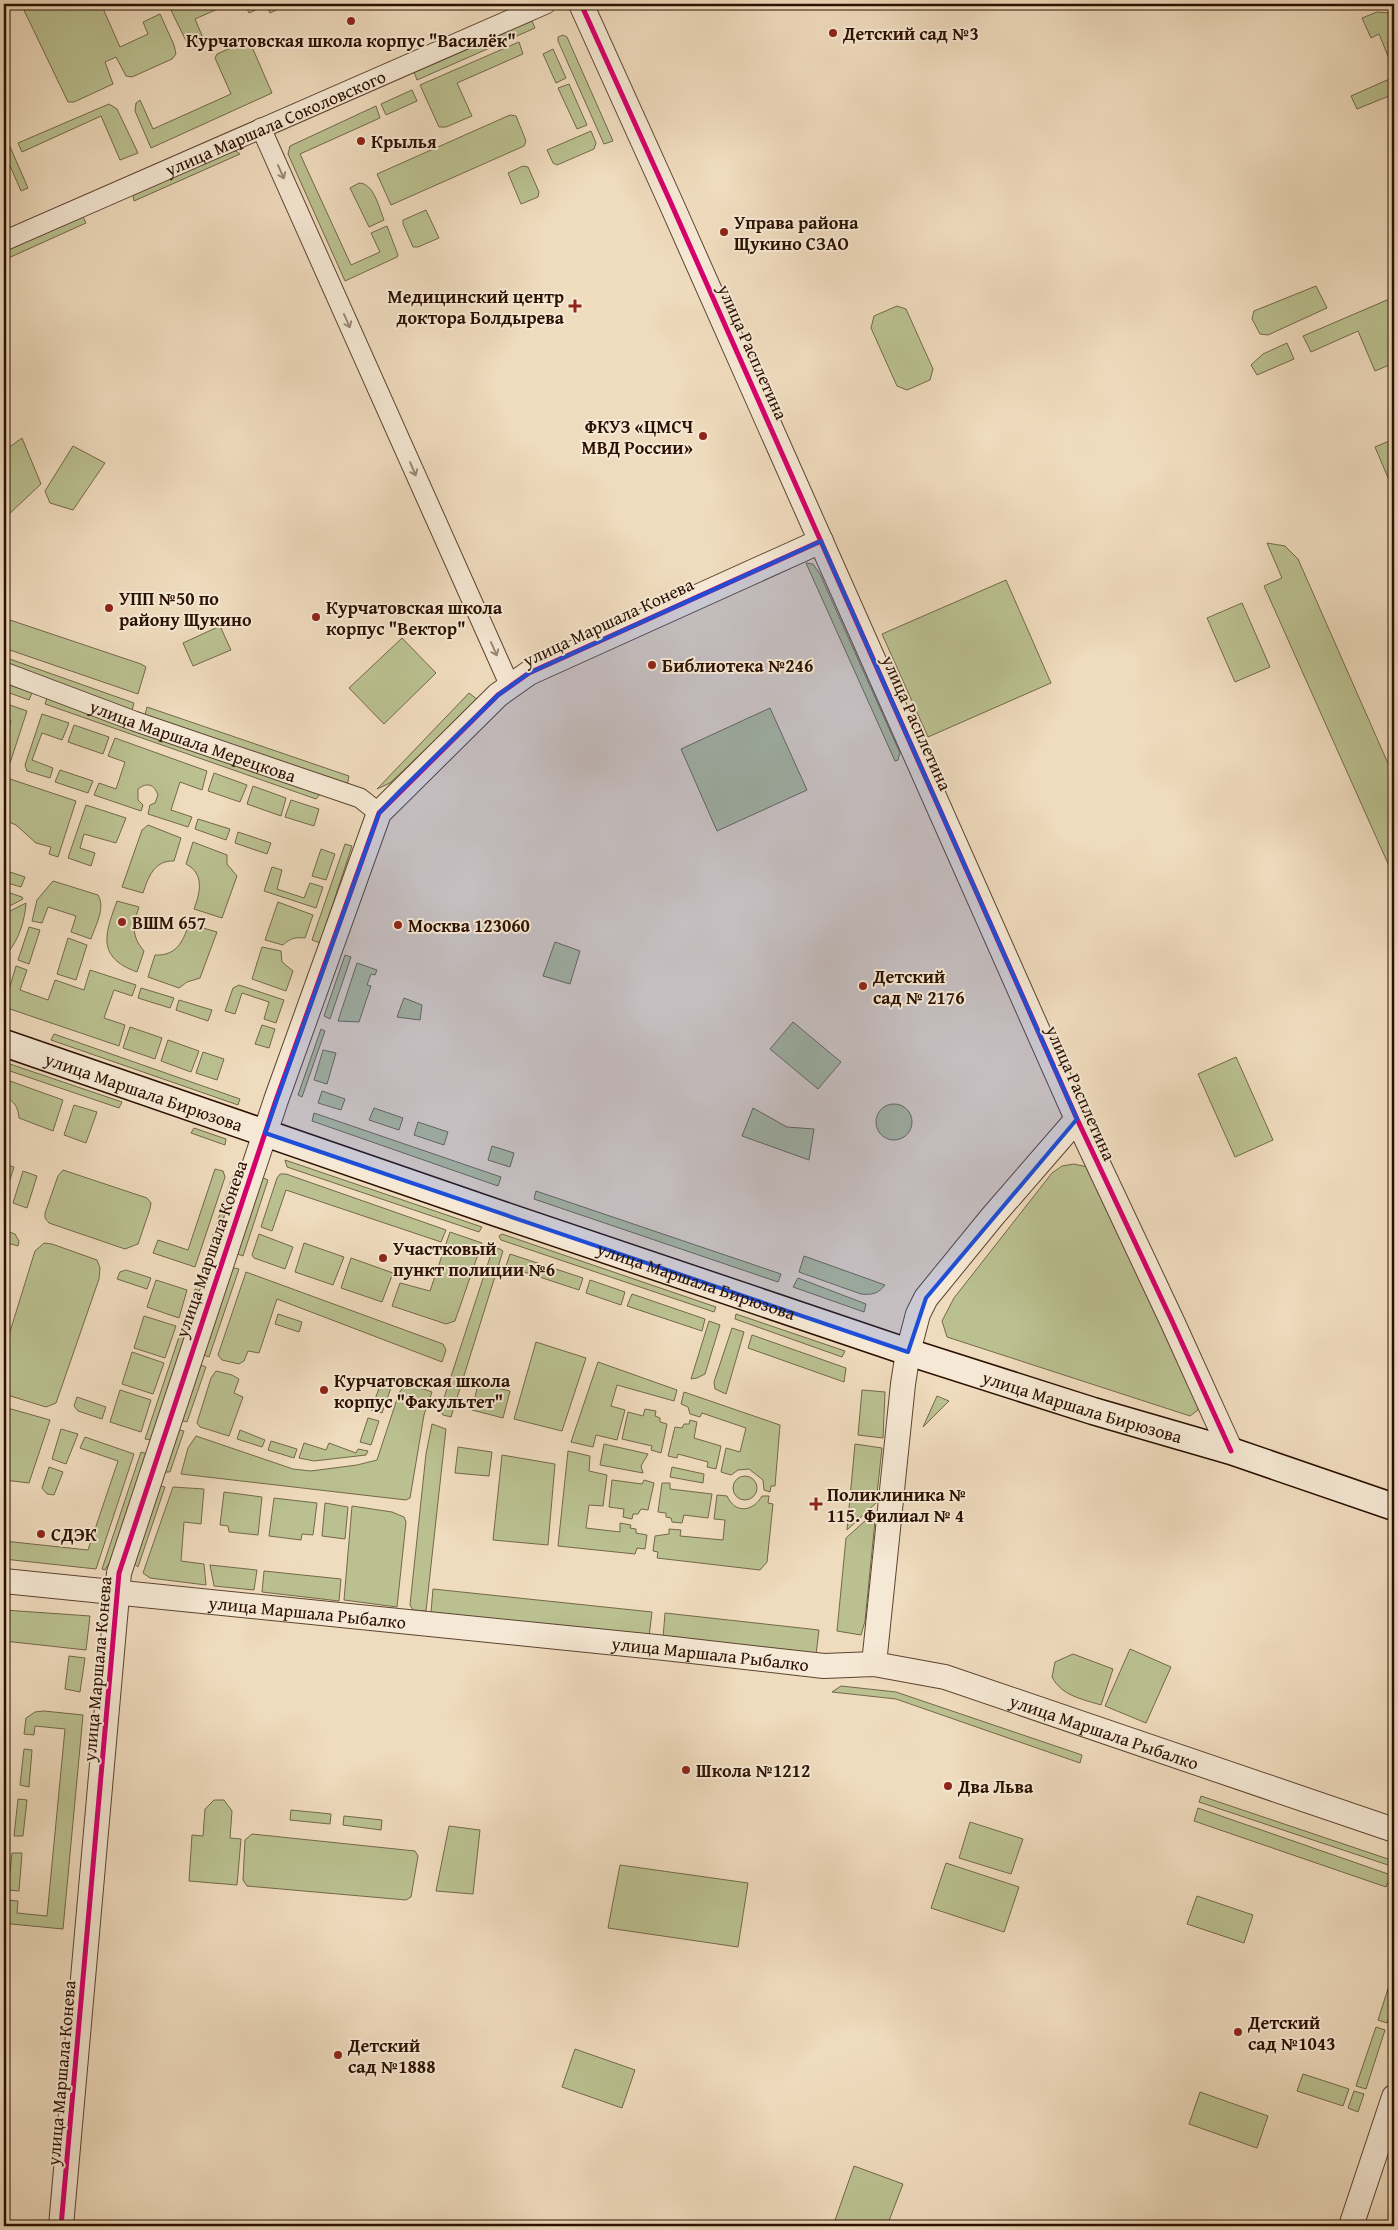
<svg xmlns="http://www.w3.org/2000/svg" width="1398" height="2230" font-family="'Gentium Book Plus',serif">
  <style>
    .green { fill: #bac090; stroke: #736848 }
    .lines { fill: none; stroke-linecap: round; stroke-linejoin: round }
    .minor-casing { stroke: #5d4330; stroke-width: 21 }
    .tertiary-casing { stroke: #5d4330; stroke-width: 26 }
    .secondary-casing { stroke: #2c1001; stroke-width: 29 }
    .minor { stroke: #f5e8d4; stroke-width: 19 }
    .tertiary { stroke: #f5e8d4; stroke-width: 24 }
    .secondary { stroke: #f5e8d4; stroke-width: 26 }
    .cycleway-casing { stroke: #f5e8d4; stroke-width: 8 }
    .cycleway { stroke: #d6006c; stroke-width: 5 }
    .oneway { stroke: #9b8775 }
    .marked { fill: #1d4ed8; fill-opacity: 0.2; stroke: #1d4ed8; stroke-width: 4; stroke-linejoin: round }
    .poi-dot { fill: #8f2418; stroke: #f5e8d4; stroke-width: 2 }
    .labels { text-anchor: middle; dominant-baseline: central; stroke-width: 4; stroke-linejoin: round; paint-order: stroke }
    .poi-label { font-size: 18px; font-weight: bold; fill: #2c1001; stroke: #f5e8d4; text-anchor: start }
    .street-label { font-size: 18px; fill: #2c1001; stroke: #f5e8d4 }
  </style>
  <rect width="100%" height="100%" fill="#efdbbd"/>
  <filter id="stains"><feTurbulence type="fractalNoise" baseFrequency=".004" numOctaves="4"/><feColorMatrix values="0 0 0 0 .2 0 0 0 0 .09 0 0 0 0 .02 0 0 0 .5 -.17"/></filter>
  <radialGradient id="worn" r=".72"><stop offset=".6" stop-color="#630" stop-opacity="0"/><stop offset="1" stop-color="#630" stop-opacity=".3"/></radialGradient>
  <!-- green -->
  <path class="green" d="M21,4H101L120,47L148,34L143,22L160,14L174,45L176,54L172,59L132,77L126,76L116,57L105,62L113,84L74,102H68Z
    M168,4H229L195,19L206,45L193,48L186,41Z
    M245,4H284L285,6L270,13L266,5L249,13Z
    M1377,12L1390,13L1394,22V71L1379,34L1371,38L1362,18Z
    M532,21L535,28L417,80L414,72Z
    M563,35L567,37L613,141L604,144L558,41V37Z
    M249,40L272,93L151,148L135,111L136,103L140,100L153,129L231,94L215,58L217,54Z
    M519,42L523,54L457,83L472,116L446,127H439L420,85Z
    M553,49L566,78L556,83L543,54Z
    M1394,77V94L1357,109L1351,96Z
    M569,84L587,125L577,129L558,88Z
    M412,90L417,101L386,115L381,104Z
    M109,104L117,109L138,153L120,160L101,116L22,152L18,143Z
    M376,106L380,118L300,154L351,265L380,252L371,233L387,226L398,255L397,257L345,281L288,154L290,146Z
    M510,115L516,116L526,141L524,146L391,205L377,174Z
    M591,131L596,143L594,149L557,165L553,163L547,150Z
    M4,133L28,188L21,191L4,152Z
    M236,151L240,154L134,201L133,195L229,152Z
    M523,166L528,167L539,192L538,197L521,204L508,173Z
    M359,183C374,183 379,208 384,220L369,227L350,188Z
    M426,210L439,238L418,247H413L403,224V220Z
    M83,217L86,223L4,260V252Z
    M1316,286L1327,308L1268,335L1260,334L1252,319L1254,311Z
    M1394,297V363L1375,371L1358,331L1311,352L1303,336Z
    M897,306L906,309L933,369L930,380L907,390L897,386L871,328L874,316Z
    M1287,343L1294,359L1257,375L1251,365L1263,354Z
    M22,438L41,484L6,517H4V451Z
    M1394,439V492L1375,447Z
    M73,446L105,463L73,510L50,503L45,491Z
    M1267,543L1285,546L1298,559L1394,777V877L1264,586L1282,578Z
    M806,563L813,564L820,574L900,753L898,760L895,761Z
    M1006,580L1051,683L928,737L882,634Z
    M1242,603L1270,667L1235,682L1207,618Z
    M4,618L141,664L146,667L138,694L4,648Z
    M220,626L231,650L193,666L183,643Z
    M402,638L436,673L384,724L349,688Z
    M4,657L134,703L132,710L4,666Z
    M4,683L32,693L29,700L4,691Z
    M469,693L478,700L390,783L377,789Z
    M47,698L321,793L316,799L45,704Z
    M4,703L27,711L10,763L5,765L4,743L11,721L4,718Z
    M147,707L349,776L347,786L145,715Z
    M770,708L807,790L717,831L681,749Z
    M42,714L69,723L62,740L42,733L32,760L53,768L50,778L27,771L25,765Z
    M74,725L109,737L103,754L68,742Z
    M115,738L207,771L202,790L180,782L171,810L192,817L188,827L148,814L150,805L155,803L158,795C154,784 147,782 138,789V800L143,805L141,811L94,795L99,783L116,789L125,762L108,756Z
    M60,770L93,781L88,793L55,782Z
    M214,773L247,785L240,802L208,791Z
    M4,777L76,801L58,857L49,854L51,847L36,843L16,825L4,820Z
    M253,786L286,798L281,816L247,804Z
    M291,800L319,809L314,826L285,817Z
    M86,805L126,818L116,843L84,834L80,848L95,853L91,866L68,858Z
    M198,819L230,829L226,840L195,829Z
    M148,825L181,838L174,861C154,860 148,878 143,893L122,887L142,830Z
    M238,832L271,843L267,854L235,843Z
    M193,842L227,855V864L237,876L222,918L194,909C200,893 205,874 186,864Z
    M345,844L352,846L320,943L312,940Z
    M321,849L335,854L326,880L312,876Z
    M272,867L282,870L277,889L304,898L310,883L323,887L316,908L264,891Z
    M7,871L25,877L21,887L4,882Z
    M53,881L98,895C106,908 95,926 91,939L71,932L76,916L48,907L42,923L32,921L37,900Z
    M4,891L22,897L23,899L4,909Z
    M117,901L139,907C133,925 131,936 144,951L137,972C96,957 105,934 117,901Z
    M278,902L313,915L305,938C296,937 290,938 283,945L265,940Z
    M26,903C25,919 19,940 8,952L4,944V914Z
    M189,924L217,932L200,978L187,982L179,988L148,977L155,955C176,956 183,942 189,924Z
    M29,927L40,930L29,964L18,960Z
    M68,938L87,945L76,980L57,974Z
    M555,942L580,951L570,984L543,976Z
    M262,947L281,951L282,962L293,971L286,991L252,979Z
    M345,955L351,957L330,1019L324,1016Z
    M357,963L377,970L375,975L371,974L367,985L371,986L359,1022L338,1021Z
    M16,966L27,970L20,990L48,1000L55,980L84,990L90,970L136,985L132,996L114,990L104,1018L125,1025L119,1046L10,1009L5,1003Z
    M239,985L284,1000L276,1023L264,1019L269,1002L242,993L235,1014L225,1011L233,988Z
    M141,988L174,998L170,1008L138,998Z
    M404,998L422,1005L420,1020L397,1017Z
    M179,1000L212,1010L208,1021L176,1010Z
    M793,1022L841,1062L818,1089L770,1049Z
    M262,1025L275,1029L269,1048L255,1044Z
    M130,1027L162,1038L155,1059L123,1048Z
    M321,1029L325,1031L302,1097L298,1095Z
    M54,1034L240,1099L238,1105L51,1040Z
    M168,1040L199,1051L191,1072L161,1061Z
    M323,1050L336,1053L327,1084L314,1080Z
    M203,1052L224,1059L217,1080L196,1073Z
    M1236,1057L1273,1140L1235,1157L1198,1074Z
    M4,1062L122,1102L119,1108L4,1069Z
    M10,1081L63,1100L53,1131L19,1118C18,1107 15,1102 5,1097Z
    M322,1091L345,1099L341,1110L318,1103Z
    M876 1122a18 18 0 1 1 36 0a18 18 0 1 1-36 0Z
    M74,1105L97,1112L86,1143L64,1135Z
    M374,1108L403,1118L399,1130L369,1120Z
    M753,1108L787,1127L814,1129L809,1160L742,1136Z
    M314,1113L501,1177L498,1186L312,1121Z
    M418,1122L448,1132L444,1145L414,1135Z
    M194,1128L226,1139L225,1145L191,1133Z
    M492,1146L514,1153L510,1167L488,1160Z
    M285,1160L482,1227L479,1232L287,1167Z
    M4,1164L14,1167L4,1198Z
    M1074,1164L1088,1167L1198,1398V1410L1190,1416L947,1337L942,1321L954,1298L1052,1173L1062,1166Z
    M215,1169L223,1171L225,1177L195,1267L153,1253L158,1240L188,1250Z
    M63,1170L147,1198L151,1203L150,1209L138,1244L125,1249L49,1223L45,1218V1213L58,1176Z
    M23,1171L37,1176L27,1208L13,1203Z
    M280,1174H286L446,1230L441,1242L286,1190L272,1231L261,1227L277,1178Z
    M233,1175L240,1176L206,1277L199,1276Z
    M261,1177L268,1180L243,1256L235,1253Z
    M536,1191L781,1274L778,1282L534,1199Z
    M4,1230L15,1234L19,1241L18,1246L4,1242Z
    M450,1232L482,1243L455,1321L446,1324L392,1306L400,1283L430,1291Z
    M259,1234L293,1247L285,1269L254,1258L252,1255Z
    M502,1234L716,1307L714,1312L501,1240L499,1236Z
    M44,1243L52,1244L97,1260L100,1268L99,1279L56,1403L46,1407L4,1394V1351L35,1251Z
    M304,1243L344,1257L333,1285L295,1272Z
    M498,1248L503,1251L451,1417L443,1415L440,1410L492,1251Z
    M510,1254L583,1278L579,1290L506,1266Z
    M804,1256L885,1285C878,1294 872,1295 861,1294L799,1272Z
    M351,1258L393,1273L382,1302L341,1288Z
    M230,1267L239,1269L209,1357L204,1355L202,1351Z
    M126,1270L151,1278L147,1289L117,1279L120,1272Z
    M246,1272L443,1344L446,1350L442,1362L277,1299L259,1353L248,1351L244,1361L239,1364L222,1360L218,1355Z
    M798,1278L866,1304L864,1312L793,1287Z
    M156,1280L187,1290L179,1318L147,1307Z
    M590,1280L625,1292L621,1305L586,1293Z
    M195,1289L201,1291L151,1440L145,1439Z
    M632,1294L705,1319L702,1331L627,1306Z
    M278,1314L302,1322L299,1332L275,1324Z
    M736,1314L845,1351L842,1357L735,1319Z
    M144,1316L176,1326L165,1358L134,1348Z
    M709,1321L720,1325L705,1374L697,1378L691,1379Z
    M732,1328L744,1332L726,1394L715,1389L714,1382Z
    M752,1335L846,1368L844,1382L748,1348Z
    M536,1342L586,1358L562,1431L514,1419Z
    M132,1352L164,1363L153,1394L122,1384Z
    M598,1362L677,1390L674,1401L617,1385L611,1406L625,1410L617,1440L596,1435L593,1447L571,1442Z
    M198,1364L206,1367L187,1422L183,1421L180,1417Z
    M216,1371L232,1375L239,1379L234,1393L243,1397L229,1436L200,1427L197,1423L211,1378Z
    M381,1383L392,1385L382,1413L371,1410Z
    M478,1384L510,1391L503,1418L472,1410Z
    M412,1385L432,1392L424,1415L410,1498L406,1500L181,1474L188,1448L196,1436L293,1469L311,1471L357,1465L377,1460L399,1393L404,1386Z
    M120,1390L151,1400L141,1432L110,1422Z
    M862,1390L885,1392L883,1438L858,1435Z
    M684,1392L780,1425L775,1486H771L770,1492L764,1490L763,1480L749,1469L738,1470L731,1475L721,1472L726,1448L740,1452L746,1428L702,1413L700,1417L690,1414L688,1407L681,1404Z
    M937,1396L949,1401L923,1427Z
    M77,1397L106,1407L102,1419L78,1411L74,1406Z
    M4,1407L50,1420L29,1483L4,1480Z
    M645,1409L656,1411L655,1416L660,1418V1422L667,1424L661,1453L651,1450L652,1446L622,1439L628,1412L643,1416Z
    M368,1418L379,1421L371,1445L360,1442Z
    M690,1420L697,1422L694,1438L721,1446L716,1469L707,1467L708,1462L678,1454L677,1458L668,1456L675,1427L682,1428L684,1424H689Z
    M432,1424L446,1429L426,1611L413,1610L410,1605L426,1454Z
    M61,1429L78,1434L66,1464L52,1459Z
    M179,1430L184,1431L170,1472H162L176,1431Z
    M240,1430L265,1440L262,1447L237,1439Z
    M85,1437L134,1454L96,1569L4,1559V1541L88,1550L118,1461L80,1448Z
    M271,1441L297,1449L294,1458L268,1450Z
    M304,1443L326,1450L329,1443L356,1453L358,1449L368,1451L366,1455L314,1461L299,1458Z
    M604,1444L648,1454L641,1466L643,1473L600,1465Z
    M855,1444L882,1448L876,1503L847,1530Z
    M458,1447L492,1452L489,1476L455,1473Z
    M568,1451L590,1456L589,1471L607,1475L603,1506L589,1505L586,1528L620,1532V1523L631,1525L630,1528L636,1529V1533L647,1535L645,1549L637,1548L635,1554L558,1546Z
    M141,1452L147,1454L111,1560L105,1570L102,1569Z
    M502,1455L555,1464L548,1545L493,1540Z
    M49,1467L63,1472L54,1495L47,1494L42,1488Z
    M672,1467L704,1474L703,1483L670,1477Z
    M733 1488a12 12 0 1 1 24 0a12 12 0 1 1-24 0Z
    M612,1480L642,1484L644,1480L654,1483L648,1510L641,1509L638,1514H633L632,1519L623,1517L624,1509L609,1507Z
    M662,1483H670V1489L712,1494L708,1518L684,1515L682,1523L672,1522L671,1518L666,1517V1513L658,1512Z
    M161,1486L165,1487L138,1567L132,1562L157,1488Z
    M173,1487L204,1489L201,1524L184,1522L181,1561L204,1564L206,1585L150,1578L143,1573Z
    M224,1492L262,1497L258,1535L229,1532L228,1526L220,1525Z
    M717,1495L727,1496C735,1514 753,1512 762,1496H769L768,1503L773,1504L767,1562L760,1570L657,1558L658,1552L653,1551L655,1536L669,1534V1529L681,1530L680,1536L723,1540L725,1520L714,1519Z
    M274,1498L317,1503L313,1535L302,1534L301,1540L269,1536Z
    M325,1503L348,1507L345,1539L322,1536Z
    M352,1506L392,1512L404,1517L406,1522L397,1607L344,1600Z
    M876,1511L865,1621L861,1635L837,1631L846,1538Z
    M210,1565L257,1570L254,1590L214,1586Z
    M264,1571L341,1579L339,1601L262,1592Z
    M433,1589L652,1612L649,1637L431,1612Z
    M4,1610L90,1616L86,1650L4,1641Z
    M665,1613L819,1630L816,1655L663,1638Z
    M1130,1649L1171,1667L1146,1723L1105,1706Z
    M1073,1654L1113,1669L1101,1705C1082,1699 1062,1696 1052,1677L1055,1662Z
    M69,1656L85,1658L80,1692L65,1689Z
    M841,1686L896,1692L1082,1755L1080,1763L896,1699L832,1692Z
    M44,1711L83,1715L63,1929L11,1924L4,1914L5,1900L18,1901L17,1913L47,1916L65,1729L35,1726L34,1735L24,1734L26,1718L35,1712Z
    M24,1749L32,1750L29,1787L20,1785Z
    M1201,1796L1394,1861V1867L1199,1802Z
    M18,1799L27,1800L23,1836H14Z
    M214,1800H224L232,1811L230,1838L241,1839L237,1885L189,1881L192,1835L203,1836L205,1809Z
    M1198,1808L1391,1875L1386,1887L1194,1821Z
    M291,1810L331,1814L330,1824L290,1820Z
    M344,1816L382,1820L381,1830L343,1825Z
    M970,1822L1023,1839L1011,1874L959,1858Z
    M449,1826L480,1830L473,1894L436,1891Z
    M252,1834L415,1851L418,1856L411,1897L406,1900L247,1886L243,1880L245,1840Z
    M12,1853H22L19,1891L8,1890Z
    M946,1863L1019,1887L1004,1932L931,1908Z
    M620,1865L748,1883L738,1947L608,1928Z
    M1197,1896L1253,1915L1244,1943L1187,1924Z
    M1394,1970V2000L1387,2023L1378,2020Z
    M1376,2027L1385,2030L1366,2089L1356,2086Z
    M575,2049L635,2070L622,2108L562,2087Z
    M1303,2074L1349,2089L1343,2106L1297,2091Z
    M1354,2091L1364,2094L1358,2112L1348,2108Z
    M1200,2092L1268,2116L1257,2148L1189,2124Z
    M854,2166L903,2184L887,2226H833Z"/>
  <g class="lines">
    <defs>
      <g id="minor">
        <path d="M261,128L510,686"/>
        <path id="s1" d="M4,241L546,4"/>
        <path id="s2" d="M4,672L134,721L360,798L379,813"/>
      </g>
      <g id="tertiary">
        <path d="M581,4L670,201L1077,1119L1172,1321L1231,1451"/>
        <path id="s3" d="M4,1581L656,1647L824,1666L874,1664L945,1677L1394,1830"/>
        <path d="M874,1664L903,1384L908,1352L918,1314L926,1298L992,1217L1077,1119"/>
        <path d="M61,2226L119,1573L276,1100L379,813L498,695L529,673L821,541"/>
        <path d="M1351,2226L1394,2097"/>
      </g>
      <g id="secondary">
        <path id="s4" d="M4,1043L497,1213L908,1352L1093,1411L1231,1451L1394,1507"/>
      </g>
    </defs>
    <!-- minor casing -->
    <use href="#minor" class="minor-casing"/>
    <!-- tertiary casing -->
    <use href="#tertiary" class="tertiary-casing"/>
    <!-- secondary casing -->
    <use href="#secondary" class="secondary-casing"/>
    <!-- minor -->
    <use href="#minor" class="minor"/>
    <!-- tertiary -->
    <use href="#tertiary" class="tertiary"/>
    <!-- secondary -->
    <use href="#secondary" class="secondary"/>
    <defs>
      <path id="cycleway" d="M581,4L670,201L1077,1119L1172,1321L1231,1451
        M61,2226L119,1573L276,1100L379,813L498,695L529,673L821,541"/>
    </defs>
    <!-- cycleway casing -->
    <use href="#cycleway" class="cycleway-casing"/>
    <!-- cycleway -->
    <use href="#cycleway" class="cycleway"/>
  </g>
  <!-- one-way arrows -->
  <defs><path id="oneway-shaft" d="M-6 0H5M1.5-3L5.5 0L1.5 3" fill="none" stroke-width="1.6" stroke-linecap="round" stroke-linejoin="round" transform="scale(1.25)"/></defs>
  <g class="oneway">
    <use href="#oneway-shaft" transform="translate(281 172) rotate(66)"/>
    <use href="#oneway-shaft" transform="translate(347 321) rotate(66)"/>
    <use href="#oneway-shaft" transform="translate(413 469) rotate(67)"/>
    <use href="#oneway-shaft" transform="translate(494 649) rotate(66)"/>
  </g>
  <!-- marked area -->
  <path class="marked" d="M821,541L1077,1119L926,1298L908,1352L265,1133L379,813L400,791L498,695L529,673Z"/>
  <!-- markers -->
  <g class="poi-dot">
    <circle cx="351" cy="21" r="5"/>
    <circle cx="833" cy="33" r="5"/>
    <circle cx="361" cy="141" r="5"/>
    <circle cx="724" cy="232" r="5"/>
    <path d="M572.5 298.5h5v5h5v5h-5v5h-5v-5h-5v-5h5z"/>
    <circle cx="703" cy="436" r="5"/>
    <circle cx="109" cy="608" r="5"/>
    <circle cx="316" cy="617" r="5"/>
    <circle cx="652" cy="665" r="5"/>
    <circle cx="122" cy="922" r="5"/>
    <circle cx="398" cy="925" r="5"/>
    <circle cx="863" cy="986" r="5"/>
    <circle cx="383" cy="1258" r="5"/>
    <circle cx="324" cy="1390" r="5"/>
    <path d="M813.5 1496.5h5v5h5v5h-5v5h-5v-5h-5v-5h5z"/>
    <circle cx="41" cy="1534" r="5"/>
    <circle cx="686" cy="1770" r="5"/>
    <circle cx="948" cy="1786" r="5"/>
    <circle cx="1238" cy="2032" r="5"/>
    <circle cx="338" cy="2055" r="5"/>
  </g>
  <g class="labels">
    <!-- poi labels -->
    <g class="poi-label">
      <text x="843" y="33">Детский сад №3</text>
      <text x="351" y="40" text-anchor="middle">Курчатовская школа корпус "Василёк"</text>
      <text x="371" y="141">Крылья</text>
      <text x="734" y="222">Управа района<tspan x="734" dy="21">Щукино СЗАО</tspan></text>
      <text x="564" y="296" text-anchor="end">Медицинский центр<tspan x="564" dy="21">доктора Болдырева</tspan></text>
      <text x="693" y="426" text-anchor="end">ФКУЗ «ЦМСЧ<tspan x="693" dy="21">МВД России»</tspan></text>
      <text x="119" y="598">УПП №50 по<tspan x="119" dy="21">району Щукино</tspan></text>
      <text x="326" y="607">Курчатовская школа<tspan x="326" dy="21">корпус "Вектор"</tspan></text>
      <text x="662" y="665">Библиотека №246</text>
      <text x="132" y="922">ВШM 657</text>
      <text x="408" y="925">Москва 123060</text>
      <text x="873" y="976">Детский<tspan x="873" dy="21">сад № 2176</tspan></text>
      <text x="393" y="1248">Участковый<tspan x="393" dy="21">пункт полиции №6</tspan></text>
      <text x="334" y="1380">Курчатовская школа<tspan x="334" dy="21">корпус "Факультет"</tspan></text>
      <text x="827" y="1494">Поликлиника №<tspan x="827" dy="21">115. Филиал № 4</tspan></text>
      <text x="51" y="1534">СДЭК</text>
      <text x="696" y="1770">Школа №1212</text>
      <text x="958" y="1786">Два Льва</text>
      <text x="1248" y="2022">Детский<tspan x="1248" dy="21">сад №1043</tspan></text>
      <text x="348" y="2045">Детский<tspan x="348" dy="21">сад №1888</tspan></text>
    </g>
    <!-- street labels -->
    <g class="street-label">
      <text stroke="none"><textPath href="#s1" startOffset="296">улица Маршала Соколовского</textPath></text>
      <text transform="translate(753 352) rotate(66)">улица Расплетина</text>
      <text transform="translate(608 622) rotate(-25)">улица Маршала Конева</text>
      <text transform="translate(917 723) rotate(66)">улица Расплетина</text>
      <text stroke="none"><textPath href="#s2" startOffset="201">улица Маршала Мерецкова</textPath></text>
      <text stroke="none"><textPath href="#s4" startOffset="148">улица Маршала Бирюзова</textPath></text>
      <text transform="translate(1081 1093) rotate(66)">улица Расплетина</text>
      <text transform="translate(211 1249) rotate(-71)">улица Маршала Конева</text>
      <text stroke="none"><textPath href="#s4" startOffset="732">улица Маршала Бирюзова</textPath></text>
      <text stroke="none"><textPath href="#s4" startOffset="1138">улица Маршала Бирюзова</textPath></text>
      <text stroke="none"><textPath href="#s3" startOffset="305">улица Маршала Рыбалко</textPath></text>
      <text stroke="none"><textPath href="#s3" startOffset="710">улица Маршала Рыбалко</textPath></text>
      <text transform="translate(97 1669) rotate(-85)">улица Маршала Конева</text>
      <text stroke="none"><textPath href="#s3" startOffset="1115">улица Маршала Рыбалко</textPath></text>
      <text transform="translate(61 2073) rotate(-85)">улица Маршала Конева</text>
    </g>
  </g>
  <!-- margin -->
  <rect width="1398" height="2230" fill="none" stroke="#efdbbd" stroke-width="20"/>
  <rect x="5" y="5" width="1388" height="2220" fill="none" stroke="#2c1001" stroke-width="2.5"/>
  <rect x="10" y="10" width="1378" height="2210" fill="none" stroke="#2c1001"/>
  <rect width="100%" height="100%" filter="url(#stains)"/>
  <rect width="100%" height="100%" fill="url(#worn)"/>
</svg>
